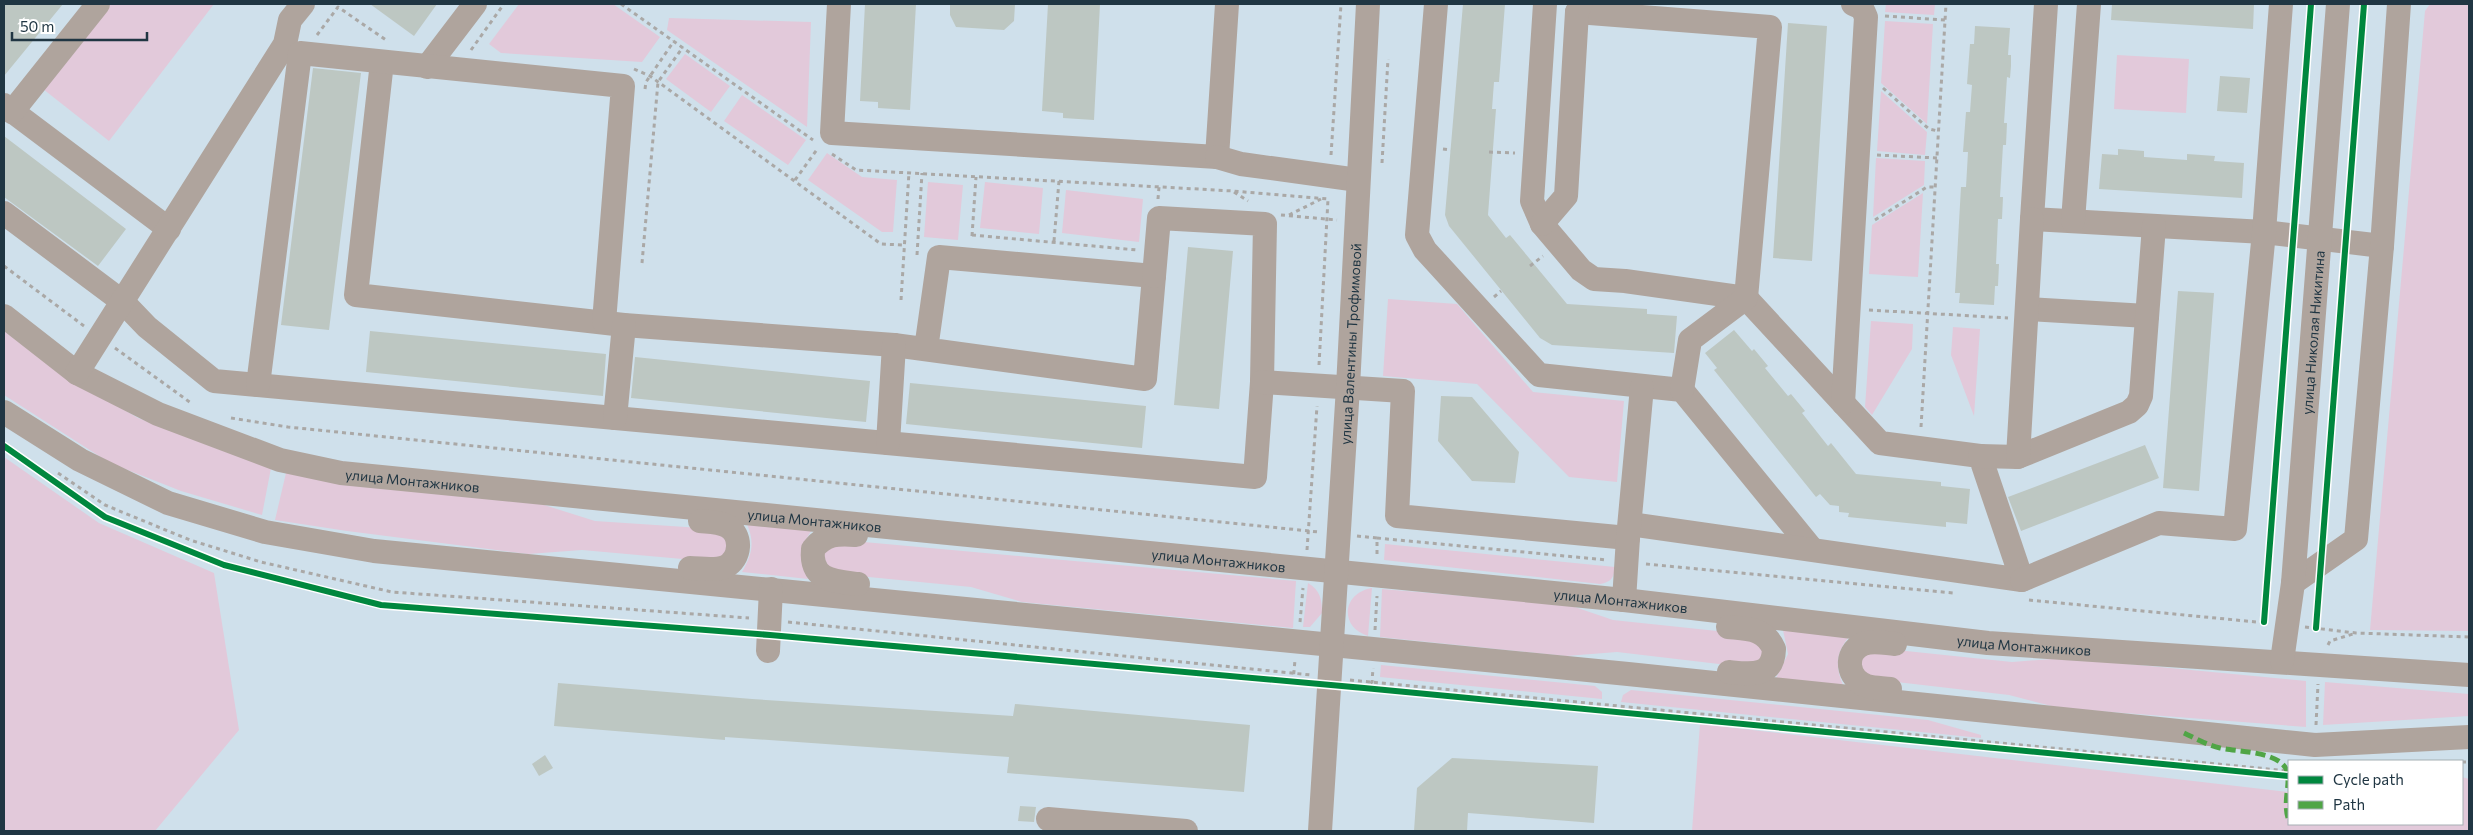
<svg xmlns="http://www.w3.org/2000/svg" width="2473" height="835" font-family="Commissioner,sans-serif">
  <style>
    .green { fill: #e2c9da }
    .building { fill: #bdc7c2 }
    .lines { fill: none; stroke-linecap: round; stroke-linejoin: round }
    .path { stroke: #aaa8a6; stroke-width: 3; stroke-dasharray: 4 4; stroke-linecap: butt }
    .minor { stroke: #afa49d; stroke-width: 24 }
    .quiet { stroke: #50a546; stroke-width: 5; stroke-dasharray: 10 5; stroke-linecap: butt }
    .cycleway-casing { stroke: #fff; stroke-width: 9 }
    .cycleway { stroke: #00873e; stroke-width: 6 }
    .labels { text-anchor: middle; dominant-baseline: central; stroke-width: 4; stroke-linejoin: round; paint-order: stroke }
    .street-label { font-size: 14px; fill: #203643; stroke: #fff }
  </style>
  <rect width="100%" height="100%" fill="#cfe0eb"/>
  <!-- green -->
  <path class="green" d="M110,4H214L109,141L43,89Z
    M519,4H613L660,37L642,62L501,53L489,44Z
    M1886,4H1935L1934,15L1885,12Z
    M2430,4H2469V631L2370,630L2425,11Z
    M669,18L811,22L807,127L667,30Z
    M1885,21L1933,24L1927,124L1881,83Z
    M685,54L730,86L711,112L666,79Z
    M2117,55L2189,59L2186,113L2114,109Z
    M1881,91L1927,132L1925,155L1877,151Z
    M742,95L806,140L788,165L724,121Z
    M827,153L862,177L897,180L893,232H882L808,180Z
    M1876,158L1925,161L1924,185L1873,217Z
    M928,182L963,185L958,240L924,237Z
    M985,182L1043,188L1039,234L980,228Z
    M1066,190L1143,199L1139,242L1062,233Z
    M1923,193L1918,277L1869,274L1872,225Z
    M1388,299L1457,304L1533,392L1624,401L1617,482L1569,477L1477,384L1383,376Z
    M1871,321L1913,324L1912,349L1872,415L1865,407Z
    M1953,327L1980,329L1974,416L1951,355Z
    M4,329L65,375L138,418L271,468L262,515L181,491L110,463L4,395Z
    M4,457L99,523L214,573L239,730L155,831H4Z
    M286,473L541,504L595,521L716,529L732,548L716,562L582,550L528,554L347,531L275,520Z
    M747,524L812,530C800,546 801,561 808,579L742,572C752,555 755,543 747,524Z
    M842,540L1296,581L1293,628L1022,602L971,587L838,574L830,571L823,555L826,550Z
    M1385,544L1615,567C1614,578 1611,582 1600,584L1384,560Z
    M1308,583C1320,590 1322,599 1322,613L1310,627H1303Z
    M1372,588L1368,636C1339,627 1342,593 1372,588Z
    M1382,589L1569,605L1613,620L1755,635L1767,650L1753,668L1617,652L1566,656L1380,637Z
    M1783,630L1849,637C1836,652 1835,667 1843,685L1776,678L1788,654Z
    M1877,648L2012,662L2065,658L2306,681V727L2059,708L2009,695L1862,678L1859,655Z
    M1381,665L1595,686L1602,692V699L1380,677Z
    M2325,682L2469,694V716L2323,725Z
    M1631,690L1928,720L1981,735V738L1621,702L1623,695Z
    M1700,724L2289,792V824H2462V777L2469,779V831H1692Z"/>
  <!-- building -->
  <path class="building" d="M4,4H63L4,76Z
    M370,4H437L414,36Z
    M865,4H916L910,110L878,108V102L860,101Z
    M950,4H1015L1014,21L1004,30L956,27L950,15Z
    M1048,4H1100L1094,120L1063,118V113L1042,111Z
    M1463,4H1505L1499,82H1494L1492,109H1496L1488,215L1506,238L1510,235L1567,304L1647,309V314L1677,316L1674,353L1552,345L1540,338L1449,226L1445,215Z
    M2112,4H2254L2253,29L2111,20Z
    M1788,23L1827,26L1812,261L1773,258Z
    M1975,26L2010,28L2008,55H2011V66L2010,78L2007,77L2004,123H2007L2006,145H2003L2000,197H2003L2002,219H1998L1996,264H1999L1998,286H1995L1994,305L1959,303L1960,293H1955L1961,187H1966L1968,152H1963L1966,112H1970L1972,85L1967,84L1970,44H1974Z
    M313,68L361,73L329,330L281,325Z
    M2220,76L2250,78L2247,113L2217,111Z
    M4,136L126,229L98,266L4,197Z
    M2118,149L2144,151V157L2187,160V154L2215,156L2214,161L2244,163L2242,198L2099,189L2102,154L2118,155Z
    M1188,247L1233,251L1219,409L1174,405Z
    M2178,291L2214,293L2199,491L2163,488Z
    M1734,330L1752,351L1754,349L1768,366L1765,368L1788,396L1791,394L1805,411L1802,413L1828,446L1831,443L1856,474L1941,482V486L1970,489L1967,524L1946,522V527L1848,517L1849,513L1839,512V506L1830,505L1820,494L1816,497L1714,370L1717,368L1705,353Z
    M370,331L606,354L603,396L366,372Z
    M635,357L870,381L866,422L631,398Z
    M910,383L1146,406L1142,448L906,424Z
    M1441,396L1472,397L1519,452L1515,483L1472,481L1438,441Z
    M2145,445L2159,478L2021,531L2008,497Z
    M558,683L752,699L1013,716L1015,704L1250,725L1244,792L1007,773L1009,757L725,737V740L554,726Z
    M545,755L553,768L539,776L532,764Z
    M1452,758L1598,766L1594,823L1468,813L1467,831H1414L1417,788Z
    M1020,806L1036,807L1034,822L1018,821Z"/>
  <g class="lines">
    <!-- path -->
    <path class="path" d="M621,4L813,140
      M1885,16L1945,20
      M317,35L338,7L386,40
      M471,50L504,4
      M634,69L650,76L881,244L904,245
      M1883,88L1929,129L1938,131
      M645,89L646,82L674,41
      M1443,149L1451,150
      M1489,152L1515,153
      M832,154L856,170L1233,191L1328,199
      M1331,155L1341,4
      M1877,155L1937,158
      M1382,163L1388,59
      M795,180L818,148
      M1234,192L1248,201
      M1158,199L1159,187
      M1281,215L1337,220
      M1289,215L1321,199
      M1875,220L1927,187H1935
      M972,235L1137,250
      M972,236L976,177
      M1054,241L1059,181
      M917,255L922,173
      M642,263L658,82L683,47
      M4,266L84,326
      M1530,266L1543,256
      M1494,297L1501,291
      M901,300L909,172
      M1869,310L2008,318
      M115,348L191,403
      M1319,365L1328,199
      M231,418L288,427L1319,532
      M1921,427L1946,4
      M58,473L105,505L190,540L261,562L392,592L749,618
      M1357,536L1377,538V555
      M1377,538L1607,560
      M1307,550L1317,406
      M1646,564L1953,593
      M2029,600L2267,623
      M788,622L1311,675
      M1300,622L1303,588
      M2305,627L2356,633L2469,637
      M1375,630L1377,596
      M2328,645L2330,641L2353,634
      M1350,680L2289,771
      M1293,682L1295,660
      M1364,688L1372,682L1373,668
      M2316,725L2318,684
      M2462,762H2469"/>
    <!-- minor -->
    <g class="minor">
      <path d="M839,4L832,133L1217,157L1227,4"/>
      <path d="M1436,4L1417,235L1425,250L1539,375L1682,390L1812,549"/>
      <path d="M1545,4L1532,201L1542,224L1581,270L1594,279L1625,281L1746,298L1880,443L1980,456L2022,580L1630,524"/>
      <path d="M2046,4L2032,219L2264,232L2382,246"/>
      <path d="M1577,12L1770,27L1746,298L1690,340L1682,390"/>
      <path d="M382,62L356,295L624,325L894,345L1145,379L1154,276L939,257L926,349"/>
      <path d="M427,67L475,4"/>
      <path d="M4,105L169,229"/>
      <path d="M12,112L98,4"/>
      <path d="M1217,157L1241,164L1358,180"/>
      <path d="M4,213L123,302L147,327L214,381L1255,477L1262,382L1265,224L1159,218L1154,276"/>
      <path d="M2073,221L2089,4"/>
      <path d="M1542,224L1566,196L1577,12L1581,4"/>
      <path d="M2027,309L2147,316"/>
      <path id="s1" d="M4,316L77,373L158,414L280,460L341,473L1624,600L1988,643L2469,675"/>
      <path d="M77,373L285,44L290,20L303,4"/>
      <path d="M1262,382L1403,391L1397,516L1628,538"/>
      <path d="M258,385L300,53L623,86L604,322"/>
      <path d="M1843,403L1866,17L1862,8L1853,4"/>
      <path d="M4,412L80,460L168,503L265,532L374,551L1628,674L2315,745L2469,737"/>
      <path d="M615,418L624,325"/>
      <path d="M888,443L894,345"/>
      <path d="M1980,456L2018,457L2129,412L2137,405L2141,396L2154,226"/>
      <path d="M2018,457L2032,219"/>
      <path d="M856,535C838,534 826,533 813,549C810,581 834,581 858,584"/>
      <path d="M690,568C700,568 714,571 725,567C741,559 743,535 727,526C719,522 709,522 700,521"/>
      <path d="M2022,580L2159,523L2235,529L2264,232L2281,4"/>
      <path d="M2293,583L2356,539L2382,246L2399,4"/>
      <path d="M1624,600L1628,538L1642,387"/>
      <path d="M1728,627C1748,629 1765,628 1774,649C1773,678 1750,674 1729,672"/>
      <path d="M768,651L771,589"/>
      <path id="s2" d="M2282,661L2293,583L2338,4"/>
      <path d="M1890,689C1883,688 1874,688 1867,686C1847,679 1843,653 1863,644C1873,640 1884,643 1895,644"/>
      <path d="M1048,819L1186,831"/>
      <path id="s3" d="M1320,831L1348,387L1368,4"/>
    </g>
    <!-- quiet -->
    <path class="quiet" d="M2184,733C2195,738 2207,745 2220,748C2237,752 2280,751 2287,771C2291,786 2282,802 2289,821"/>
    <defs>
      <path id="cycleway" d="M4,446L105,517L224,565L381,605L770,635L1364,688L2289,776
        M2264,622L2311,4
        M2316,628L2364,4"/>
    </defs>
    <!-- cycleway casing -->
    <use href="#cycleway" class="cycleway-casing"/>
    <!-- cycleway -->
    <use href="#cycleway" class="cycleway"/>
  </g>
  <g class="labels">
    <!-- street labels -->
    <g class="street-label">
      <text stroke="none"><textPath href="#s2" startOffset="330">улица Николая Никитина</textPath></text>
      <text stroke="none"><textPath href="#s3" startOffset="488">улица Валентины Трофимовой</textPath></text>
      <text stroke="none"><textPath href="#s1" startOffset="448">улица Монтажников</textPath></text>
      <text stroke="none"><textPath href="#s1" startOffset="852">улица Монтажников</textPath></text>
      <text stroke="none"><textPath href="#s1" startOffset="1258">улица Монтажников</textPath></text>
      <text stroke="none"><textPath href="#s1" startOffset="1662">улица Монтажников</textPath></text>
      <text stroke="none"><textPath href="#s1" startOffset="2068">улица Монтажников</textPath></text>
    </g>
  </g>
  <!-- border -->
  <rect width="2473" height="835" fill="none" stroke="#203643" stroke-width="10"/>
  <!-- legend -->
  <rect x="2288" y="760" width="175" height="65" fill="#ffffff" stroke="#a6afb4"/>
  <rect x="2298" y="776" width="25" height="8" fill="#00873e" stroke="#a6afb4"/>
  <text x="2333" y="785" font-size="15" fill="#203643">Cycle path</text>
  <rect x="2298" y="801" width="25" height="8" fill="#50a546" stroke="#a6afb4"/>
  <text x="2333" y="810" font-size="15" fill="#203643">Path</text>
  <!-- scale -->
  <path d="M12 32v8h135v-8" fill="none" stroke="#203643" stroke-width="2.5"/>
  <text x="20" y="32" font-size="15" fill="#203643" stroke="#ffffff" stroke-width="4" paint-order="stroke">50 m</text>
</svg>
